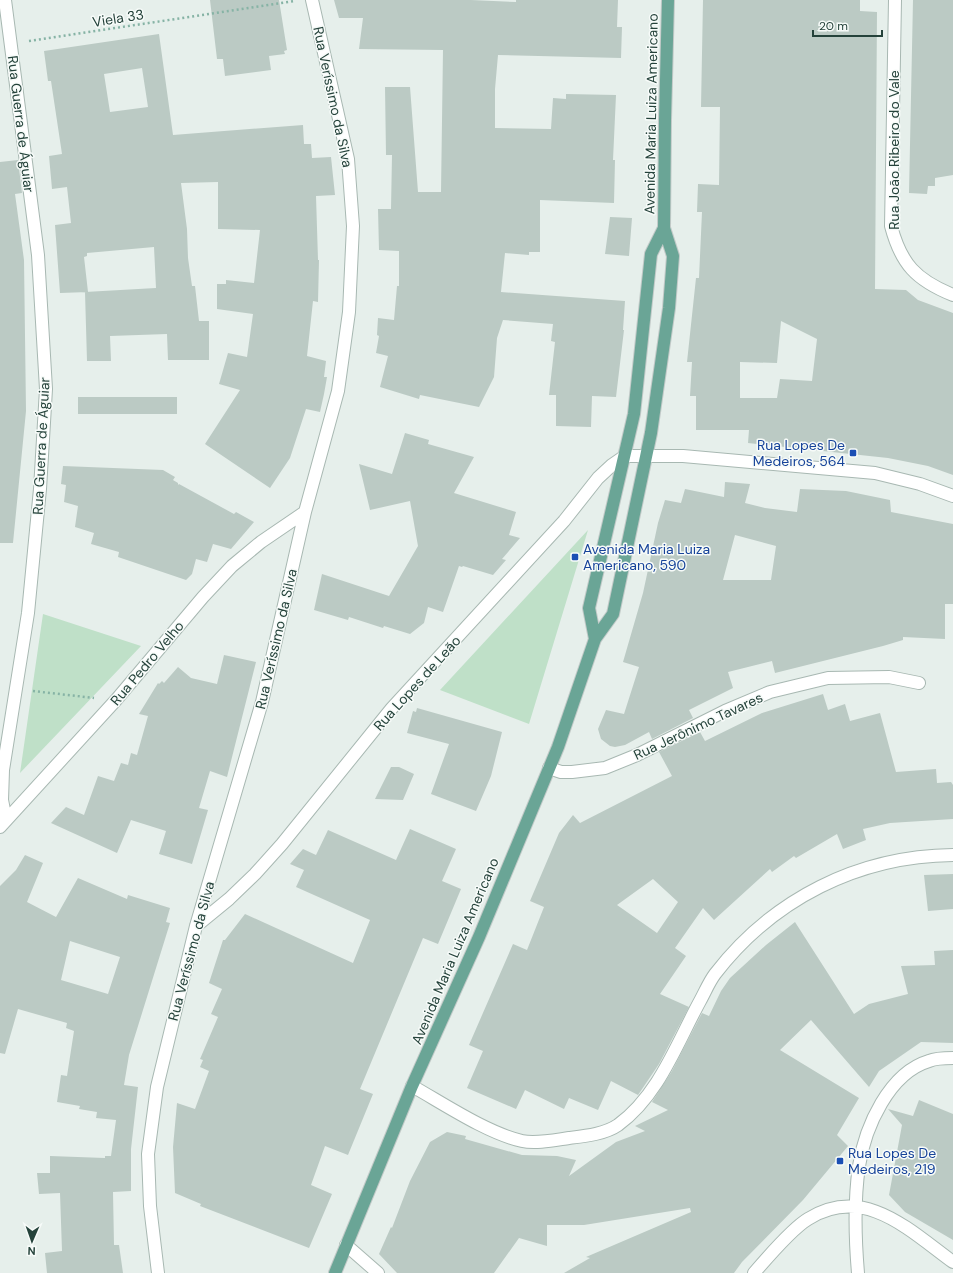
<svg xmlns="http://www.w3.org/2000/svg" width="953" height="1273" font-family="'DM Sans',sans-serif">
  <style>
    .green { fill: #bfe0c8 }
    .building { fill: #bbcac4; fill-rule: evenodd }
    .lines { fill: none; stroke-linecap: round; stroke-linejoin: round }
    .minor-casing { stroke: #a8b8b2; stroke-width: 14 }
    .major-casing { stroke: #c2cac8; stroke-width: 14 }
    .path { stroke: #86b3a5; stroke-width: 2.5; stroke-dasharray: 2 3; stroke-linecap: butt }
    .minor { stroke: #fff; stroke-width: 12 }
    .major { stroke: #6aa596; stroke-width: 12 }
    .transit-dot { fill: #1a4fb4; stroke: #f7fbf9; stroke-width: 1.5 }
    .labels { text-anchor: middle; dominant-baseline: central; stroke-width: 3; stroke-linejoin: round; paint-order: stroke }
    .street-label { font-size: 14px; fill: #24423a; stroke: #f7fbf9 }
    .transit-label { font-size: 14px; fill: #164399; stroke: #f7fbf9; text-anchor: start }
  </style>
  <rect width="100%" height="100%" fill="#e6efeb"/>
  <!-- green -->
  <path class="green" d="M588,530L529,724L440,690Z
    M43,614L141,646L20,773Z"/>
  <!-- building -->
  <path class="building" d="M210,0H279L287,50L284,51L285,54L269,56L271,70L225,76L223,59H217Z
    M334,0H471L516,2V0H618L617,27H622L621,58L498,55L495,89V128L551,129L553,98L566,99V94L616,95L613,160H615L614,203L540,200V252H529V255L505,253L501,292L625,301L623,330H624L616,397L592,396L591,427L556,426V395H549L555,342L551,341L553,324L503,320L497,338L494,377L479,407L420,395L419,399L380,387L388,356L376,353L379,336L377,335L378,318L394,320L397,286H399V251L379,250L378,209H391L392,155H386L385,87H410L418,192H441L443,50L359,49L363,18H339Z
    M703,0H860V11L877,12L875,289L906,290L918,300L953,313V475L928,466L888,458L748,443L749,430H696V396H690L692,362H687L696,278H699L702,212H697L698,184L719,185L720,107H701ZM781,321L817,339L812,381L780,379L777,398H740V362L777,363Z
    M913,0H953V175L935,178V186H928L927,194L909,193Z
    M159,34L173,135L303,125L304,144H311L312,158L331,157L335,195L316,196L318,260H319L318,302L313,301L307,356L326,361L324,377H327L324,394L320,412L306,409L290,458L270,488L205,444L240,390L219,384L228,353L247,357L253,314L217,309V284H226V280L254,283L260,230L218,229V182L181,183L187,229L188,258L192,286H195L199,321H209V360H168L167,334L110,336L111,361H87L85,292L156,288L154,247L87,253V256L84,257L88,292L60,293L55,225L71,223L67,187L52,189L49,156L62,154L51,81H48L44,51ZM142,68L148,107L110,112L104,74Z
    M18,160L22,193L15,194L24,260L26,411L13,543H0V162Z
    M610,217L632,218L629,256L605,254Z
    M78,397H177V414H78Z
    M405,433L429,440L428,444L474,457L454,493L516,512L509,535L520,538L502,559L506,560L493,575L463,566L462,567L459,566L443,612L428,607L424,623L410,634L384,626L383,628L349,617L348,620L314,610L322,574L389,596L418,546L410,501L370,510L359,464L392,474Z
    M63,466L163,470L175,477L173,480L178,483V485L179,484L234,514L236,512L254,522L231,549L213,544L207,562L196,559L192,574L186,580L118,557L119,552L91,544L94,533L75,527L78,506L64,502L66,485L61,484Z
    M725,482L750,484L745,503L765,508L797,512L800,489L846,491L890,500L891,512L953,524V604H945V639L903,637V640L883,646L775,673L772,661L728,672L733,688L689,710L693,718L652,739L649,732L625,745L615,747L610,746L601,739L598,729L606,710L624,714L639,667L623,662L643,593L658,523L665,500L681,503L685,489L724,497ZM735,535L776,546L771,580H723Z
    M224,655L256,662L227,777L210,771L199,808L208,810L192,864L159,854L166,831L131,820L117,853L51,823L66,807L84,815L98,776L114,781L121,763L128,765L131,753L137,755L148,716L139,714L158,683L159,684L162,681L164,683L178,667L191,678L217,684Z
    M823,694L828,710L845,704L850,721L880,713L896,772L936,769L937,783L951,782L953,785V819L890,823L863,829L866,840L843,849L837,834L796,858L794,856L772,872L770,869L714,920L703,908L675,948L686,956L660,994L689,1007L659,1064L638,1095L611,1081L598,1110L569,1098L564,1109L525,1090L516,1109L467,1088L483,1051L469,1045L513,944L527,950L544,907L530,901L559,833L573,815L580,823L672,776L659,752L700,732L705,741L762,713ZM653,879L678,902L657,933L617,905Z
    M417,708L502,732L491,776L476,811L431,794L449,744L407,733L413,711L416,712Z
    M391,767H399L414,774L403,800L375,799Z
    M410,829L456,849L442,881L461,889L438,944L423,938L360,1089L373,1094L348,1155L325,1146L311,1185L332,1194L309,1248L200,1206L201,1204L175,1193L173,1147L177,1103L195,1109L209,1071L200,1067L203,1060L200,1059L218,1017L211,1014L222,989L209,983L223,940H225L245,914L353,963L370,920L296,887L304,870L290,864L303,849L316,855L328,830L396,860Z
    M25,855L43,863L27,902L56,917L78,878L127,899L128,895L170,908L166,922L170,923L129,1055L124,1085L138,1087L131,1149V1191L113,1192L114,1245H119L123,1273H47L45,1253L62,1251L60,1193L39,1194L37,1173H50V1156L105,1158V1156H111L116,1120L96,1118L97,1112L79,1109L80,1106L57,1102L61,1075L67,1076L74,1031L66,1028L67,1023L18,1009L5,1054L0,1053V886L16,870ZM70,941L120,957L108,994L61,980Z
    M953,874V909L928,911L924,875Z
    M795,922L854,1014L869,1004L908,994L901,966L935,965L934,951L953,950V1043L921,1042L879,1071L869,1087L811,1020L780,1050L859,1098L837,1135L848,1146L803,1200L742,1262L734,1273H564L590,1258L586,1257L691,1212L690,1208L584,1225H547V1246L519,1238L494,1273H397L379,1254L391,1227L392,1228L410,1181L430,1142L447,1132L466,1136L465,1139L522,1155L557,1156L576,1160L569,1176L616,1142L645,1131L635,1126L668,1110L652,1102L672,1071L702,1013L709,1016L721,991L730,978L766,945Z
    M919,1100L953,1114V1240L905,1212L889,1195L902,1125L888,1109L913,1116Z"/>
  <g class="lines">
    <defs>
      <path id="minor" d="M5,0L38,255L46,389L40,489L28,613L3,770L2,800L6,820
        M895,0L891,226C901,264 916,280 953,295
        M549,768L561,772H572L605,768L637,755L725,711L770,692L828,678L889,677L919,683
        M0,827L116,700L203,597L232,566L261,542L305,512
        M196,926L229,899L255,874L282,844L392,708L564,521L598,478L612,465L625,456H683L875,473L920,484L953,496
        M412,1086C444,1104 487,1133 522,1141C536,1144 555,1140 569,1138C585,1136 605,1134 618,1125C659,1095 677,1043 700,1001C705,992 709,982 715,974C773,899 858,856 953,855
        M346,1245L378,1273
        M158,1273L150,1206L148,1154L157,1087L196,926L262,702L305,512L338,391L349,312L353,226L348,159L312,0
        M754,1273C766,1259 793,1228 808,1219C864,1184 909,1230 953,1262
        M858,1273C855,1238 854,1201 859,1166C865,1127 889,1073 929,1061C936,1058 945,1058 953,1058"/>
      <path id="major" d="M595,639L589,608L634,414L651,254L664,228
        M335,1273L412,1086L479,937L558,747L595,639L613,614L651,433L669,308L673,256L664,228L665,120L668,0"/>
    </defs>
    <!-- minor casing -->
    <use href="#minor" class="minor-casing"/>
    <!-- major casing -->
    <use href="#major" class="major-casing"/>
    <!-- path -->
    <path class="path" d="M29,41L295,1
      M33,691L94,698"/>
    <!-- minor -->
    <use href="#minor" class="minor"/>
    <!-- major -->
    <use href="#major" class="major"/>
  </g>
  <!-- markers -->
  <g class="transit-dot">
    <rect x="849" y="449" width="8" height="8" rx="2"/>
    <rect x="571" y="553" width="8" height="8" rx="2"/>
    <rect x="836" y="1157" width="8" height="8" rx="2"/>
  </g>
  <g class="labels">
    <!-- street labels -->
    <g class="street-label">
      <text transform="translate(118 18) rotate(-9)">Viela 33</text>
      <text transform="translate(333 97) rotate(78)">Rua Veríssimo da Silva</text>
      <text transform="translate(651 114) rotate(-89)">Avenida Maria Luiza Americano</text>
      <text transform="translate(21 124) rotate(83)">Rua Guerra de Águiar</text>
      <text transform="translate(894 150) rotate(-90)">Rua João Ribeiro do Vale</text>
      <text transform="translate(41 446) rotate(-87)">Rua Guerra de Águiar</text>
      <text transform="translate(276 639) rotate(-77)">Rua Veríssimo da Silva</text>
      <text transform="translate(147 663) rotate(-50)">Rua Pedro Velho</text>
      <text transform="translate(417 683) rotate(-48)">Rua Lopes de Leão</text>
      <text transform="translate(698 726) rotate(-25)">Rua Jerônimo Tavares</text>
      <text transform="translate(191 951) rotate(-75)">Rua Veríssimo da Silva</text>
      <text transform="translate(455 951) rotate(-67)">Avenida Maria Luiza Americano</text>
    </g>
    <!-- transit labels -->
    <g class="transit-label">
      <text x="845" y="445" text-anchor="end">Rua Lopes De<tspan x="845" dy="16">Medeiros, 564</tspan></text>
      <text x="583" y="549">Avenida Maria Luiza<tspan x="583" dy="16">Americano, 590</tspan></text>
      <text x="848" y="1153">Rua Lopes De<tspan x="848" dy="16">Medeiros, 219</tspan></text>
    </g>
  </g>
  <!-- north arrow -->
  <g transform="translate(32 1241) rotate(182)" stroke="#f7fbf9" stroke-width="3" paint-order="stroke">
  <path d="M0-3L7 15L0 10L-7 15Z" fill="#24423a"/>
  <text y="-6" font-size="11" font-weight="bold" text-anchor="middle" fill="#24423a">N</text>
  </g>
  <!-- scale -->
  <path d="M813 30v6h69v-6" fill="none" stroke="#24423a" stroke-width="2"/>
  <text x="819" y="30" font-size="12" fill="#24423a" stroke="#f7fbf9" stroke-width="3" paint-order="stroke">20 m</text>
</svg>
